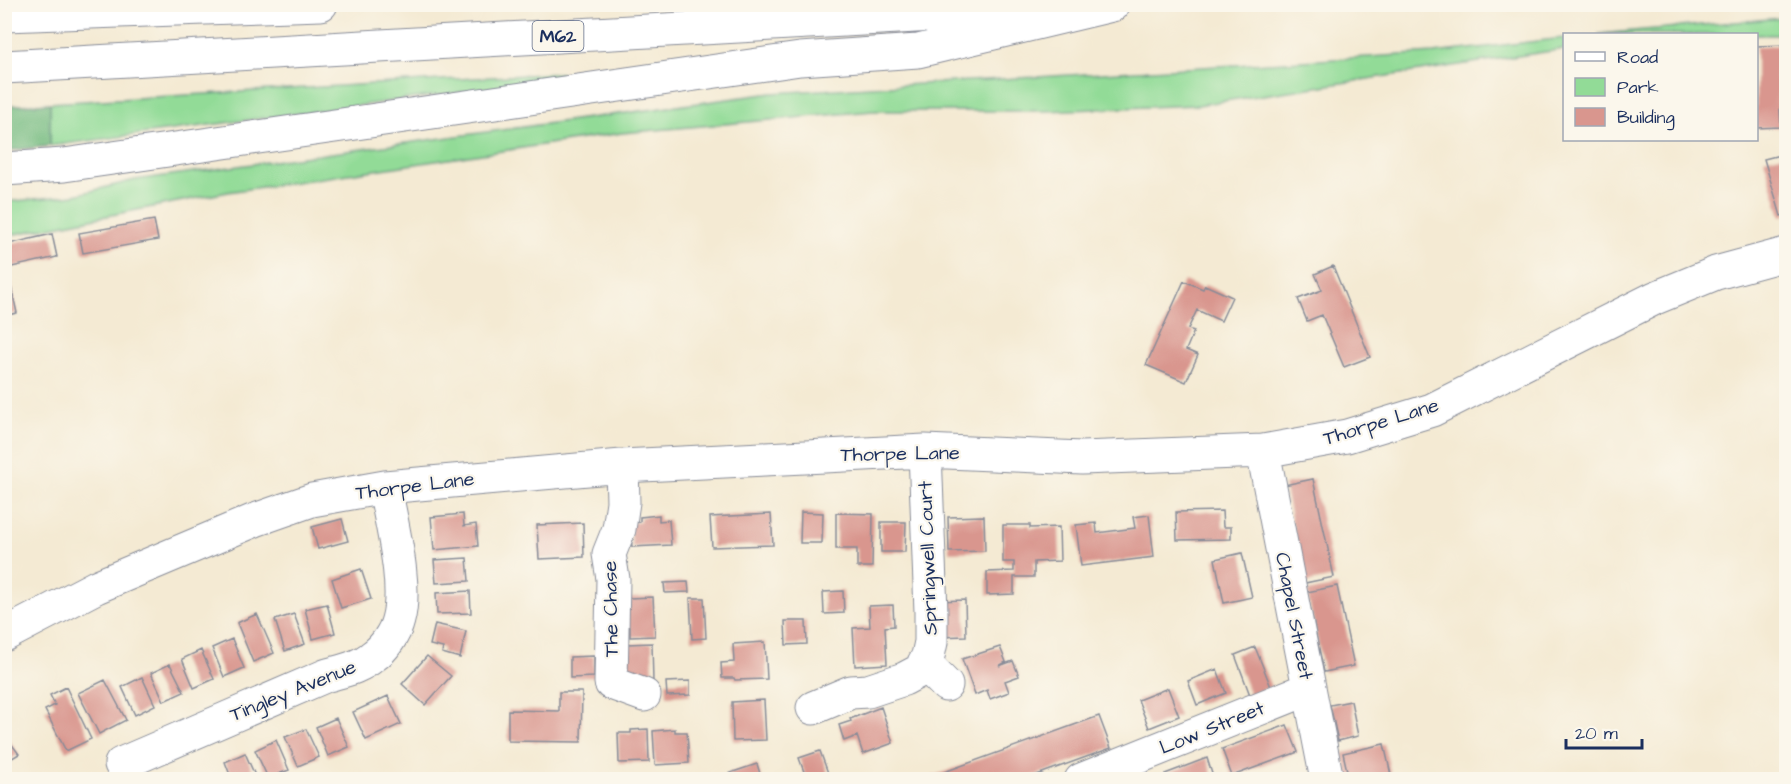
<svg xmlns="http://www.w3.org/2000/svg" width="1791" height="784" font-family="'Architects Daughter',sans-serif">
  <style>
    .green { fill: #92db97; stroke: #56857a; stroke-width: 1.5 }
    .forest { fill: #75bb80; stroke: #48756f; stroke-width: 1.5 }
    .building { fill: #d9968e }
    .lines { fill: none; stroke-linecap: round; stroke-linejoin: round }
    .minor-casing { stroke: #888c98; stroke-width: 35 }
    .highway-casing { stroke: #888c98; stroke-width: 35 }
    .minor { stroke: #fff; stroke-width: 33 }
    .highway { stroke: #fff; stroke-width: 33 }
    .labels { text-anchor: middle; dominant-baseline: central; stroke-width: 4.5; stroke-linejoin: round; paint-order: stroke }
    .shield { fill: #fbf7ec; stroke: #5e6b89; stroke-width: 1.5 }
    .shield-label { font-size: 18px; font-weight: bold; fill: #1b2f5e }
    .street-label { font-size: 20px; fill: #1b2f5e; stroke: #fbf7ec }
  </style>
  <rect width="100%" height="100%" fill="#fbf7ec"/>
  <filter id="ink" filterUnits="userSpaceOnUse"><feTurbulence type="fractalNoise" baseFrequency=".0167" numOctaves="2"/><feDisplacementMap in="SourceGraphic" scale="12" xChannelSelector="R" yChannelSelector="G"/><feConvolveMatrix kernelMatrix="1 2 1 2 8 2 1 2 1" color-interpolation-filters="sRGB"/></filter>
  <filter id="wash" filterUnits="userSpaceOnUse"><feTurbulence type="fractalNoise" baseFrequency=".008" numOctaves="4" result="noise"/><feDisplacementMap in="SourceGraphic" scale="24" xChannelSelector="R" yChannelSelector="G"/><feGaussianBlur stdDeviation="1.35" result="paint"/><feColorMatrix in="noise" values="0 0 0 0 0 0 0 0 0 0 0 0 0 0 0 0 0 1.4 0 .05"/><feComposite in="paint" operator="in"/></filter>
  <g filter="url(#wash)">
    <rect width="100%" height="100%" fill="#f4ead3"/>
    <!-- green -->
    <path class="green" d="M1786,18V35L1598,34L1770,19Z
      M1564,38V49L1198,105L1046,111H873L622,133L228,192L5,236V202L75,195L135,180L772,93L1434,53Z
      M561,73V79L50,146V103Z"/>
    <!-- forest -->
    <path class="forest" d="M50,103V146L5,151V106Z"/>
    <g id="blocks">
      <!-- building -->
      <path class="building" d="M1786,45V108H1780L1781,127L1756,128V46Z
        M1784,154L1786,162V215L1781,216L1764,159Z
        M154,220L158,240L83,253L79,233Z
        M52,234L57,257L7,268L17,313L4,316V245Z
        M1333,266L1370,357L1344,367L1322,315L1307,321L1298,299L1322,290L1315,274Z
        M1184,281L1203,289L1205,285L1232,297L1221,321L1197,310L1188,329L1194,331L1186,350L1198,355L1186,382L1146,365Z
        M1313,479L1334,577L1305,583L1284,485Z
        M1222,511L1223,527H1231V539L1177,540L1176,512Z
        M801,512L823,513L822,543H800Z
        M836,513L873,514L872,567H857V549H836Z
        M463,514L464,526L476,524L478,546L434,550L431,517Z
        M771,514L773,545L712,547L710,517Z
        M659,515V521L669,520L671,545L632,547L630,523L640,522V517Z
        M1149,515L1154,557L1081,566L1076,525L1096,523L1097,533L1135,528L1133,517Z
        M984,516L985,551L949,552L948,517Z
        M342,519L348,541L318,549L312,527Z
        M881,522H906L905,552H881Z
        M583,523L584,557L539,559L537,525Z
        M1003,525H1030V528L1059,527L1060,561L1034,562V577H1014V594L987,595V572L1014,571V562H1003Z
        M1242,553L1252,597L1224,603L1215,559Z
        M467,558L469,581L436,583L434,560Z
        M361,569L371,599L341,608L332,579Z
        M688,582L689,592L665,593L664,583Z
        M1337,586L1354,666L1324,672L1307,592Z
        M470,591L471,613L437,614L436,593Z
        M843,591L844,613L824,614L823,592Z
        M653,597L655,636L630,637V627L624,628V609L629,608V598Z
        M690,598H704L706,638L692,639Z
        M965,600L966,636L938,637L937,601Z
        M327,604L335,633L313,639L305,609Z
        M893,605L894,626L885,627L887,664L855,666L853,628L870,627L869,606Z
        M257,614L274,653L253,662L237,623Z
        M294,614L305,644L285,651L275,620Z
        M785,621H806L807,644L786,645Z
        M435,624L466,631L460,658L442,653L443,648L430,645Z
        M232,639L244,668L224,677L212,648Z
        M765,642L767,679L735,680L734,678H722L721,663L734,662L733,644Z
        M652,643L653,682L629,683L622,654L627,644Z
        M1000,647L1006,662L999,666L1013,661L1019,676L1005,681L1009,692L990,699L987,690L975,695L962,659Z
        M1255,647L1271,687L1250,695L1235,655Z
        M201,650L214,679L194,688L182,659Z
        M427,656L451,676L425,705L402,684Z
        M594,656V677L570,678V657Z
        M170,664L184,692L164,701L151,673Z
        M1217,669L1226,693L1197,705L1188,681Z
        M142,677L155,705L135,715L122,687Z
        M105,680L126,720L99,734L78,693Z
        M690,681V695L667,696L666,682Z
        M66,687L91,739L66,751L45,710L55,705L50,695Z
        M1168,688L1179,716L1149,728L1138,700Z
        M559,692H582L581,742L508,741V710L559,711Z
        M388,696L401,724L366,740L353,712Z
        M764,700L766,740L733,741L732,702Z
        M1351,701L1358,736L1338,741L1330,705Z
        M881,707L893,743L863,754L857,736L844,741L839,725L851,721L850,719Z
        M1099,716L1111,748L1023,780H922Z
        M336,718L349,747L328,756L316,727Z
        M1287,725L1298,752L1232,776L1222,749Z
        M306,729L319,757L298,766L285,737Z
        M648,729L649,762L619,763L618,733H631V730Z
        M675,729V732H687L689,763L655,765L653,731Z
        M4,734L19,754L4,763Z
        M276,740L289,770L268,778L255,750Z
        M1384,744L1391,775L1367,780H1349L1343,753Z
        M820,751L828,773L807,780L799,758Z
        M245,753L257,780H232L225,762Z
        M1207,758L1214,780H1167L1165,774Z
        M757,764L762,780H729L727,774Z"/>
    </g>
  </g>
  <g filter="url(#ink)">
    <use href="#blocks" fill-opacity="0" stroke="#888c98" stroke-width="1.5"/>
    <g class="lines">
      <defs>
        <path id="minor" d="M1263,451L1327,780
          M622,466L623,502L619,529L609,554L613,579L611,683L644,695
          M4,635L96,587L255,520L312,500L385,487L622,466L925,451L1082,458L1263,451L1347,436L1432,410L1655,298L1716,273L1786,254
          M924,663L946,685
          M813,708L851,692L868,691L904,679L921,670L928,656L931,642V612L925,451
          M121,764L325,676C341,671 359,668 372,657C384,649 395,633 398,620C408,585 391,523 385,487
          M1081,780L1308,689"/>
        <path id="highway" d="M4,15L321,4
          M4,67L1024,10
          M4,169L64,165L800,59L918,51L1112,5"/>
      </defs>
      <!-- minor casing -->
      <use href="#minor" class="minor-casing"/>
      <!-- highway casing -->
      <use href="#highway" class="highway-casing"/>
      <!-- minor -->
      <use href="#minor" class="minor"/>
      <!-- highway -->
      <use href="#highway" class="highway"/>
    </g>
  </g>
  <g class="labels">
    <!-- shield labels -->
    <rect class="shield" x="532.5" y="21" width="51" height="30" rx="4.5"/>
    <g class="shield-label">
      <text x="558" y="36">M62</text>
    </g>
    <!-- street labels -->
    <g class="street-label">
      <text transform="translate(1381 422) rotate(-17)">Thorpe Lane</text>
      <text transform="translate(900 454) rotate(-1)">Thorpe Lane</text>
      <text transform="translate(415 486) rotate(-7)">Thorpe Lane</text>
      <text transform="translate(928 558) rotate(-92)">Springwell Court</text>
      <text transform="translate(611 609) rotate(-91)">The Chase</text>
      <text transform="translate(1294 616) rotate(79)">Chapel Street</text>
      <text transform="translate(293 691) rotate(-22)">Tingley Avenue</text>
      <text transform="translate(1212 728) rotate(-22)">Low Street</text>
    </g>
  </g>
  <!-- margin -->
  <rect width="1791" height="784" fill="none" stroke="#fbf7ec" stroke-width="24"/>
  <!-- legend -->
  <rect x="1563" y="33" width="195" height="108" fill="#fbf7ec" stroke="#a1a7b3" stroke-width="1.5"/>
  <rect x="1575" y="52" width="30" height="9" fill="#ffffff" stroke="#a1a7b3" stroke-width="1.5"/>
  <text x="1617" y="63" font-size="18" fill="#1b2f5e">Road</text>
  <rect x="1575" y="78" width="30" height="18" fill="#92db97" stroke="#a1a7b3" stroke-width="1.5"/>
  <text x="1617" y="93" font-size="18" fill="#1b2f5e">Park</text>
  <rect x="1575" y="108" width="30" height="18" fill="#d9968e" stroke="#a1a7b3" stroke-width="1.5"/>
  <text x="1617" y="123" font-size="18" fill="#1b2f5e">Building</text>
  <!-- scale -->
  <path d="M1566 739v9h76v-9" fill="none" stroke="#1b2f5e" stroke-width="3"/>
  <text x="1575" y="739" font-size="18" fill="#1b2f5e" stroke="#fbf7ec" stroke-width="4.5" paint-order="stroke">20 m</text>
</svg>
